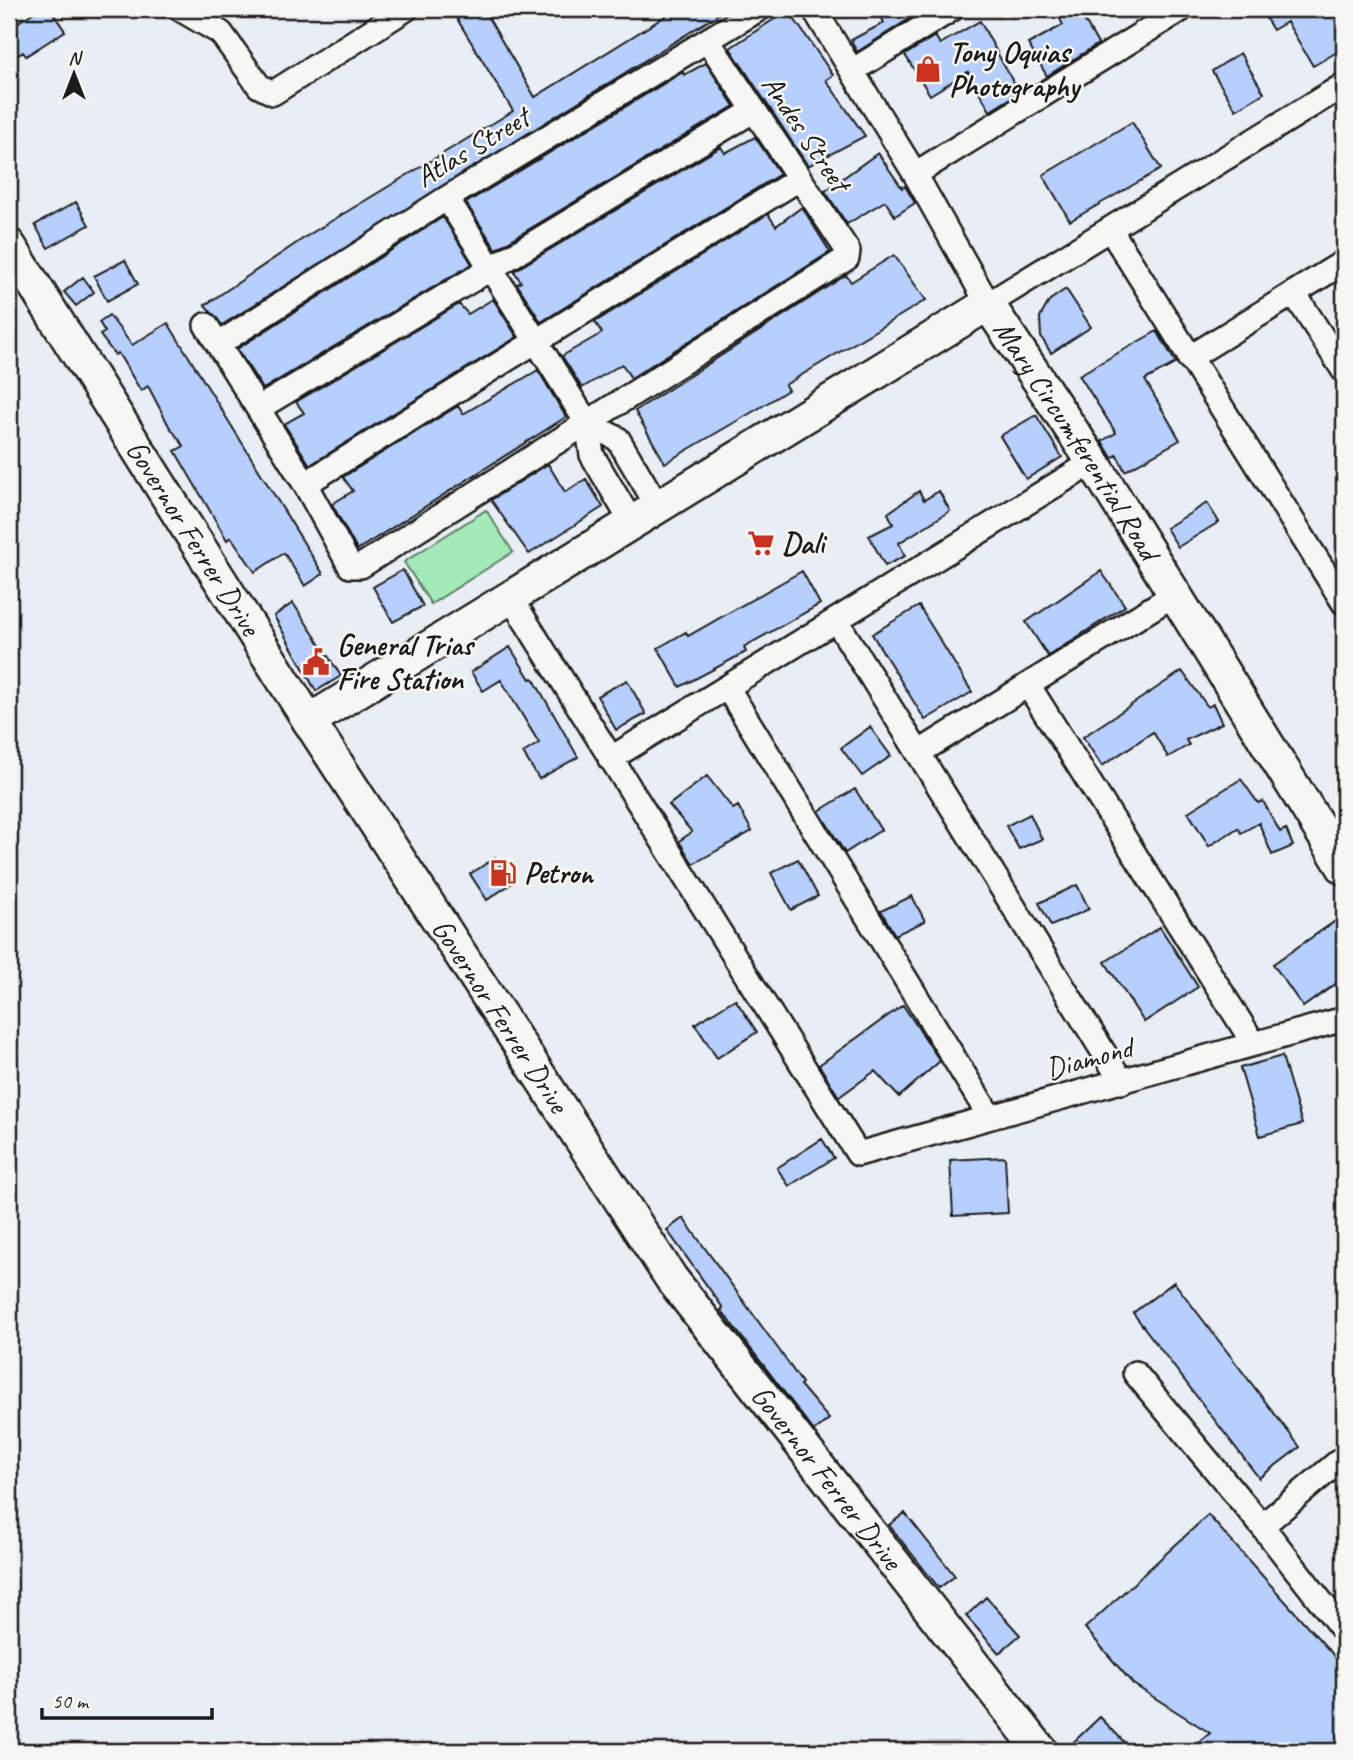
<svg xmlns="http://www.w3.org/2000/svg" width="1353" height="1760" font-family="Caveat,sans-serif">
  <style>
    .green { fill: #a2eab7; stroke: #5f836a; stroke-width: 2 }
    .building { fill: #b6cffd; stroke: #1c1c1c; stroke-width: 2 }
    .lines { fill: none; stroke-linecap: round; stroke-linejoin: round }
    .street-casing { stroke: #1c1c1c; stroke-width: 28 }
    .secondary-casing { stroke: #1c1c1c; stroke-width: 37 }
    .street { stroke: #f6f6f2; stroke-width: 23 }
    .secondary { stroke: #f6f6f2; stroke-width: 32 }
    .labels { text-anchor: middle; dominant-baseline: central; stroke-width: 5; stroke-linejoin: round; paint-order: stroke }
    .poi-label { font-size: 30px; font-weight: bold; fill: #1c1c1c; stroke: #f6f6f2; text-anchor: start }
    .street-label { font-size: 30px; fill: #1c1c1c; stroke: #f6f6f2 }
  </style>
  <rect width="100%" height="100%" fill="#e9eef4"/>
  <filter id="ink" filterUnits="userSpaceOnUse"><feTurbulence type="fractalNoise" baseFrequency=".0143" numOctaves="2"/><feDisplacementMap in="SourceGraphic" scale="14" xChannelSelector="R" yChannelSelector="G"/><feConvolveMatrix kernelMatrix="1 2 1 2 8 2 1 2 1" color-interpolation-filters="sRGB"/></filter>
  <g filter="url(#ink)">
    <!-- green -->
    <path class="green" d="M486,510L513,552L431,604L404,562Z"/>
    <!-- building -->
    <path class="building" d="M39,9H50L65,31L26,56L23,52L9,61V28Z
      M451,9H483L535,97L677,9H727L222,325L205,305L310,234L513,111Z
      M878,9H918L920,12L857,52L851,40L884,23Z
      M1078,9L1098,44L1047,76L1028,44L1063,25L1060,19Z
      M1260,9H1344V48L1313,66L1287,22L1273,30Z
      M788,10L833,75L826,80L865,136L808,166L730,48Z
      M980,21L1019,93L990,111L968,72L930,95L905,55L935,36L940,44Z
      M1240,53L1264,93L1236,110L1212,71Z
      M706,63L734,106L496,249L466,203L683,72L684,75Z
      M1132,122L1161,169L1070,221L1043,175Z
      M755,137L780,174L541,322L517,284L521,282L514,271L721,147L725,153Z
      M878,153L902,188L905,186L915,203L895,216L885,201L847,224L825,191Z
      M76,202L89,225L48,248L35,225Z
      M802,207L830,252L631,378L622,364L582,388L562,356L602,333L595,322L768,214L776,226Z
      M443,217L472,264L263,389L237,349Z
      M894,255L926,300L785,385L788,390L761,407L665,463L635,411L846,275L851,282Z
      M125,260L138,284L107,301L94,276Z
      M83,277L94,292L76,306L64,292Z
      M1066,289L1091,327L1051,353L1041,337L1040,317L1050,300Z
      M493,299L517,337L310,465L284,424L304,413L296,402L459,304L468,314Z
      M109,315L132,345L168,323L323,574L305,586L284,553L255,572L231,537L227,540L175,451L184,446L169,426L148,386L141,391L118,353L115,355L100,335L105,332L99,322Z
      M1157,331L1176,363L1145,380L1180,440L1125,471L1117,455L1112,458L1102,441L1116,433L1079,375Z
      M538,370L566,417L357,550L332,504L353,491L343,477L458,406L463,414Z
      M1036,415L1062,457L1026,479L1000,436Z
      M548,464L565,492L586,479L603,507L529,554L491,500Z
      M919,491L924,500L939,491L950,511L899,543L905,556L885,566L869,536L893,524L888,513Z
      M1207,503L1219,522L1178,547L1166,528Z
      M403,570L423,606L393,622L373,587Z
      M802,571L820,604L744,647L746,652L680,687L658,648L686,632L688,636Z
      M1101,571L1125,606L1048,656L1026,622Z
      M293,603L341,676L316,691L274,616Z
      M919,606L972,692L925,720L872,634Z
      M510,647L530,679L533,678L578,757L539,779L523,753L539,743L501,680L483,691L471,672Z
      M1182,671L1208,707L1213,704L1222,723L1186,740L1189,745L1168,757L1153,732L1102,766L1083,737Z
      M627,680L646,714L616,730L597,696Z
      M870,727L891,756L862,776L841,748Z
      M707,776L733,809L738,806L752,831L693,864L679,841L692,832L669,805Z
      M1241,779L1258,803L1263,801L1280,832L1286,829L1293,846L1272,855L1259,823L1241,833L1238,828L1209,846L1188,812Z
      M855,789L881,830L845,853L819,811Z
      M1030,814L1042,839L1019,849L1006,826Z
      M495,858L512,883L487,900L470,874Z
      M798,859L818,896L791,910L771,873Z
      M1077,885L1089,909L1051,926L1039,903Z
      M912,896L925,921L895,935L881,911Z
      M1337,920L1344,930V978L1303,1007L1273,964Z
      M1160,927L1198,987L1144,1022L1105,962Z
      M735,999L757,1032L717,1058L695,1024Z
      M903,1005L940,1061L899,1097L875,1071L839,1097L819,1065Z
      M1282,1056L1302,1124L1260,1136L1240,1068Z
      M822,1139L834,1158L789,1186L777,1168Z
      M1005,1157L1008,1213L953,1216L950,1160Z
      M683,1218L779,1350L802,1383L800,1385L829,1419L814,1431L721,1310L723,1308L667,1230Z
      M1174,1282L1300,1447L1259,1478L1133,1313Z
      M905,1513L955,1576L939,1588L889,1525Z
      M1208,1515L1344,1667V1751H1189L1210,1733L1133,1684L1085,1628Z
      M986,1597L1020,1635L999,1653L966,1616Z
      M1100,1717L1133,1751H1064Z"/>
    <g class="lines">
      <defs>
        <path id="street" d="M180,9L221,33L259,86L273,93L406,9
          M814,9L915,174L988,304L1344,85
          M852,71L952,9
          M915,174L1182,9
          M447,198L587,423L592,455L632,523
          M1110,229L1344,603
          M1294,293L1344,371
          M206,325L305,484L350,566H361L847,258L848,251L708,41
          M220,343L447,198L759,9
          M1189,358L1344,262
          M259,408L753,111
          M587,423L618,439L658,507
          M305,484L799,179
          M511,598L858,1154L1344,1019
          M836,620L1122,1082
          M1028,685L1254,1044
          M727,687L990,1117
          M918,753L1175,594
          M610,759L1093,462
          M1135,1373L1262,1526L1344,1631
          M1262,1526L1344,1457"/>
        <g id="secondary">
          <path id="s1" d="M9,245L309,721L671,1278L1041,1751"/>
          <path id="s2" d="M309,721L988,304L1093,462L1344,868"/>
        </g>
      </defs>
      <!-- street casing -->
      <use href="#street" class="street-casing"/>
      <!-- secondary casing -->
      <use href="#secondary" class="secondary-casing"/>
      <!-- street -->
      <use href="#street" class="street"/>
      <!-- secondary -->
      <use href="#secondary" class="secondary"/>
    </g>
  </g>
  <!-- icons -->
  <defs>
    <symbol id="shop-bare" viewBox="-9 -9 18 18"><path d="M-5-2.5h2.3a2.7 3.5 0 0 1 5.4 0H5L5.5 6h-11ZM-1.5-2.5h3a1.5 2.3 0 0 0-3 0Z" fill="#c8321e" stroke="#f6f6f2" stroke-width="2.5" paint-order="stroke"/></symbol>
    <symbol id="supermarket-bare" viewBox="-9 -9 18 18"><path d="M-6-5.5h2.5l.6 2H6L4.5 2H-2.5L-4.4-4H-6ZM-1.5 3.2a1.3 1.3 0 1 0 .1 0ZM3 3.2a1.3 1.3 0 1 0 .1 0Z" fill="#c8321e" stroke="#f6f6f2" stroke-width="2.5" paint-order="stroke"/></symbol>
    <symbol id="civic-bare" viewBox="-9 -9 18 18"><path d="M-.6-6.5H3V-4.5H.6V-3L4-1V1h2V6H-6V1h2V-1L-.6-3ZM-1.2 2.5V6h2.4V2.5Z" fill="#c8321e" stroke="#f6f6f2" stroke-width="2.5" paint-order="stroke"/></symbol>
    <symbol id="fuel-bare" viewBox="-9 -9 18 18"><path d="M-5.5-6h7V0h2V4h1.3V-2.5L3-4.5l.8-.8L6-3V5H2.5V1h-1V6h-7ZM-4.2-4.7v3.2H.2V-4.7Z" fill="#c8321e" stroke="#f6f6f2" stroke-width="2.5" paint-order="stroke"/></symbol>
  </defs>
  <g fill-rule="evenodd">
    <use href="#shop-bare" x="909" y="50" width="38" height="38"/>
    <use href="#supermarket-bare" x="742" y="524" width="38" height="38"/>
    <use href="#civic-bare" x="297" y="643" width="38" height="38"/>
    <use href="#fuel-bare" x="484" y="854" width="38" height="38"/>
  </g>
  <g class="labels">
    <!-- poi labels -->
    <g class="poi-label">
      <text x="949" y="52">Tony Oquias<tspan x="949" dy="34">Photography</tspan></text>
      <text x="782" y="543">Dali</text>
      <text x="337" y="645">General Trias<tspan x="337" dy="34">Fire Station</tspan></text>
      <text x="524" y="873">Petron</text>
    </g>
    <!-- street labels -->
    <g class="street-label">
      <text transform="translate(806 133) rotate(56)">Andes Street</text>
      <text transform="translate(472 147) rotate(-31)">Atlas Street</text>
      <text stroke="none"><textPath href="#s2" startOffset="959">Mary Circumferential Road</textPath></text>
      <text stroke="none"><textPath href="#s1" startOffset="346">Governor Ferrer Drive</textPath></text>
      <text stroke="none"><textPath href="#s1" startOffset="914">Governor Ferrer Drive</textPath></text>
      <text transform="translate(1089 1058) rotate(-15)">Diamond</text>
      <text stroke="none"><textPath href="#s1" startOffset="1480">Governor Ferrer Drive</textPath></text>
    </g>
  </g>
  <!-- margin -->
  <rect width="1353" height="1760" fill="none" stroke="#f6f6f2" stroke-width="35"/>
  <rect x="18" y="18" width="1318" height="1725" fill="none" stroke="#1c1c1c" stroke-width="2.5" filter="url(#ink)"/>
  <!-- north arrow -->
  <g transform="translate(74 74)" stroke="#f6f6f2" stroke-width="5" paint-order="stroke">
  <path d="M0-5L12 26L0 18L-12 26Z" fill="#1c1c1c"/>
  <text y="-10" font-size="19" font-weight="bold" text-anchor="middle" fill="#1c1c1c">N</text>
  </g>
  <!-- scale -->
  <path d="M42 1708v10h170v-10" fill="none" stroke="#1c1c1c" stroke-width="3.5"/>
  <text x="52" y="1708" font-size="21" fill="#1c1c1c" stroke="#f6f6f2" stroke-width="5" paint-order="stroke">50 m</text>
</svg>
